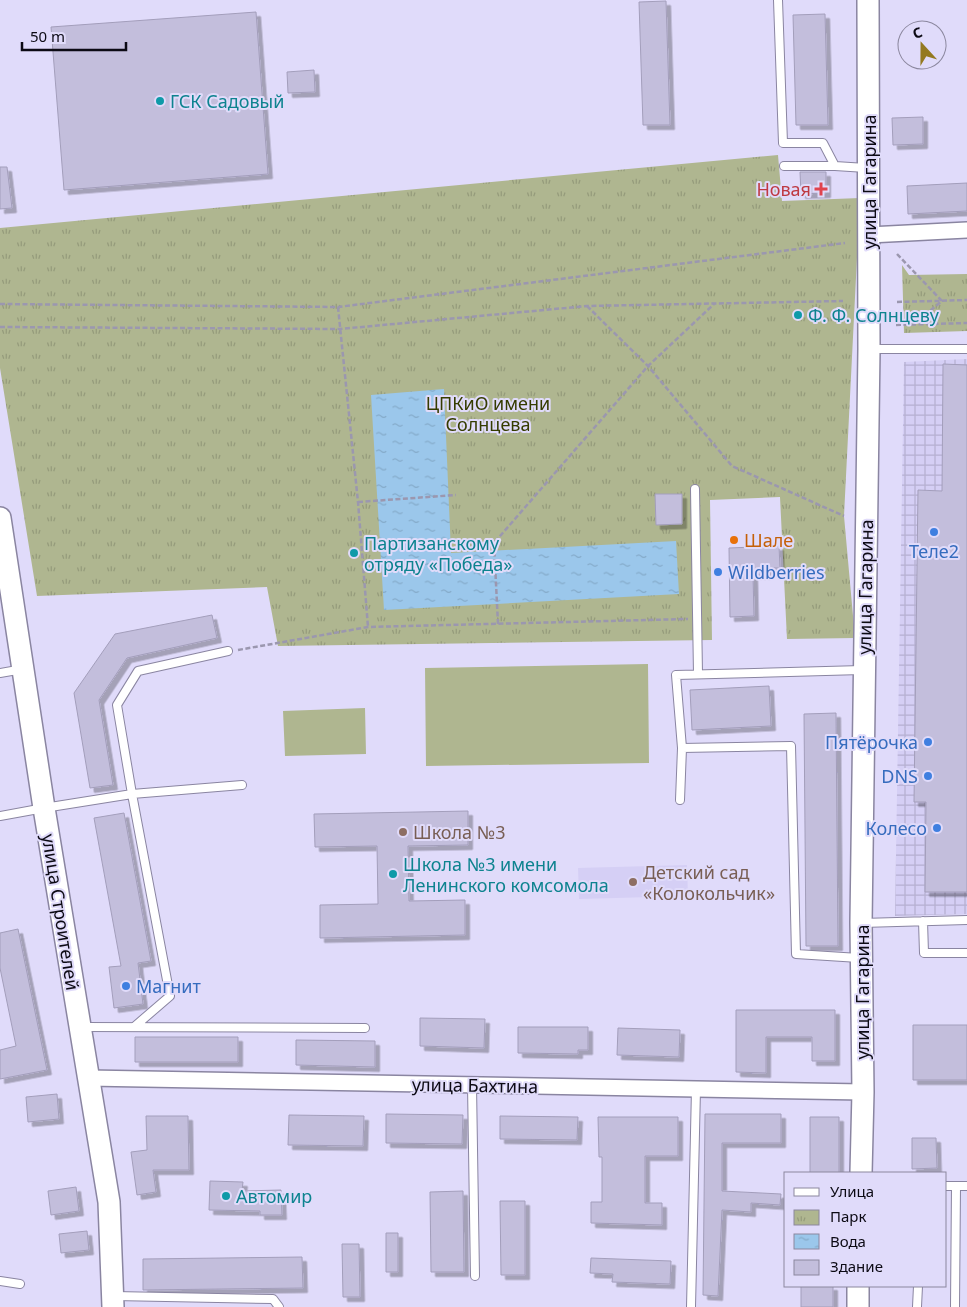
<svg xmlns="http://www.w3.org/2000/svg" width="967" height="1307" font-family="'Noto Sans',sans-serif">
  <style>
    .industrial { fill: url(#industrial-grid) }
    .built { fill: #d5cff5 }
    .green { fill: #afb690 }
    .park { fill: url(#park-tufts) }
    .water { fill: url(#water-ripples) }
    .building { fill: #c3bedc; stroke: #a39ebb; filter: url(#shadow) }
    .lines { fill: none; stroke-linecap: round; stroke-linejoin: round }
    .lane-casing { stroke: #8a85a1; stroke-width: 10 }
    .street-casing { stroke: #8a85a1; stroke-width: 18 }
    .secondary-casing { stroke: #8a85a1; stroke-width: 24 }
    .path { stroke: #9b97af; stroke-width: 2.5; stroke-dasharray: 5 2.5; stroke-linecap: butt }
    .lane { stroke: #fff; stroke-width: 8 }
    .street { stroke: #fff; stroke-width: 15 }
    .secondary { stroke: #fff; stroke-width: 21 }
    .culture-dot { fill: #0f9aa8; stroke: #e0dbfa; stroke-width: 2 }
    .health-dot { fill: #e0444e; stroke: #e0dbfa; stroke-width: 2 }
    .shop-dot { fill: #3f7fe0; stroke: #e0dbfa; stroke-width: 2 }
    .food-dot { fill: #e8710a; stroke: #e0dbfa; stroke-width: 2 }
    .education-dot { fill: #8d6e63; stroke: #e0dbfa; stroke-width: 2 }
    .labels { text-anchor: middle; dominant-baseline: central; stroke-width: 4; stroke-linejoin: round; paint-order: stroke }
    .culture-label { font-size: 18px; fill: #0d838f; stroke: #e0dbfa; text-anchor: start }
    .street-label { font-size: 18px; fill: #0c0a14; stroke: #e0dbfa }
    .health-label { font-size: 18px; fill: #be3a42; stroke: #e0dbfa; text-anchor: end }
    .park-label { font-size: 18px; fill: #353c00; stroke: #e0dbfa }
    .food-label { font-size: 18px; fill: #c56008; stroke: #e0dbfa; text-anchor: start }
    .shop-label { font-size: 18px; fill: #366cbe; stroke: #e0dbfa; text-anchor: end }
    .education-label { font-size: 18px; fill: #785e54; stroke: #e0dbfa; text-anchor: start }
  </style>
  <defs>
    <pattern id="industrial-grid" width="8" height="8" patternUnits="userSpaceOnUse" patternTransform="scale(1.25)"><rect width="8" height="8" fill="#d5cff5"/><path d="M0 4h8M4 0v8" fill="none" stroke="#b6b0d1"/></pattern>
    <pattern id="park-tufts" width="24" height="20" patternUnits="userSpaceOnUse" patternTransform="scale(1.25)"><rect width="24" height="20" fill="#afb690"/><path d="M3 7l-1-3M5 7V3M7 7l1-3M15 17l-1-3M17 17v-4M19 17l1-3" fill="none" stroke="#959b7b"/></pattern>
    <pattern id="water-ripples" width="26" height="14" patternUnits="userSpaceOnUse" patternTransform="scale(1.25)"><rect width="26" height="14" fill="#9bc7eb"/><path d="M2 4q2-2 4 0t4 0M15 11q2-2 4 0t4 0" fill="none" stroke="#84aac9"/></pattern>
    <filter id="shadow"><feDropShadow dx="4.5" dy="4.5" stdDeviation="0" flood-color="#0004"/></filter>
  </defs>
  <rect width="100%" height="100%" fill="#e0dbfa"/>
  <!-- industrial -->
  <path class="industrial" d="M967,359V914L895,916L904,362Z"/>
  <!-- built -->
  <path class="built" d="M687,865L688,896L579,899L578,868Z"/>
  <!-- green -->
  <path class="green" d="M648,664L649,763L426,766L425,668Z
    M365,708L366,754L285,756L283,711Z"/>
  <!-- park -->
  <path class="park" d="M778,155L782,201L860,198L844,516L855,638L787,639L780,497L710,500L712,640L278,646L267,587L37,596L0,368V228Z
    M902,265L909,275L967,274V331L904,333Z"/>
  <!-- water -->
  <path class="water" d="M444,389L451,553L676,541L679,594L384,610L371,395Z"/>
  <!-- building -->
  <path class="building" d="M666,1L670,125H643L639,2Z
    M256,12L268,174L64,190L51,27Z
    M825,14L828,125H796L793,15Z
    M314,70L315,92L288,93L287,72Z
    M923,117V144L893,145L892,118Z
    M0,167H7L12,208L0,209Z
    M800,172H826V193L801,194Z
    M967,183V211L908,214L907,186Z
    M943,364L967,365V892H925L926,802H914L918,490L942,491Z
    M655,494H682V524L656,525Z
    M779,546L780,568H766L767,575H753L754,616L730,617L729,548Z
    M212,615L217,638L127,658L99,700L113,785L90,788L74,693L115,634Z
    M769,686L771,726L692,730L690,690Z
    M836,713L838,946H806L804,714Z
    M468,811V845L408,846L409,901L465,900V935L320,938V905L378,904L377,846L315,847L314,814Z
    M124,813L151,961L138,963L143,1004L114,1008L109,967L121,966L94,818Z
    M18,929L47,1070L0,1079V1050L16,1046L0,968V933Z
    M736,1010H835V1061H812V1037H766V1073L736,1072Z
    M420,1018L485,1019L484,1048L420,1046Z
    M913,1025H967V1080H913Z
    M518,1027H588V1050H578V1054L518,1053Z
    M618,1028L680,1030L679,1057L617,1055Z
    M135,1037H238V1062H135Z
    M296,1040L375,1041V1067L296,1065Z
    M57,1094L59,1119L28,1122L26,1097Z
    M386,1114L463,1115L462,1144L386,1143Z
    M705,1114H781V1143H722V1191L781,1194L780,1205L751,1203V1212L722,1210L718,1296L703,1295Z
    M289,1115L364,1116L363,1146L288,1145Z
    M146,1116H188L189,1170H153L156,1192L137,1195L131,1152L147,1150Z
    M500,1116L578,1117L577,1140L500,1139Z
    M598,1117H678V1156H645V1203H662V1225L591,1223V1202H602V1157H599Z
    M810,1117H839V1173H810Z
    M912,1138H936L937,1168L912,1169Z
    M210,1181L243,1182L242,1191L281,1190L282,1215H260V1211L209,1210Z
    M76,1187L79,1211L51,1215L48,1191Z
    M463,1191L464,1272H431L430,1192Z
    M500,1201H525V1275H501Z
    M87,1231L89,1250L61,1253L59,1234Z
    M386,1233H398V1272H386Z
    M342,1244H359L360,1297H343Z
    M302,1257L303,1288L143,1290V1259Z
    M591,1258L671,1261L670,1284L612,1282L613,1274L590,1273Z
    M801,1286H833V1307H801Z"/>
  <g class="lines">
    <defs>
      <path id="lane" d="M778,0L783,143H823L835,166L866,168
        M784,166H835
        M871,349H967
        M695,489L698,674
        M0,673L23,669
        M680,800L682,748
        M0,816L44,808L132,794L242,785
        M923,921L924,953H967
        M862,923L967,920
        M859,958L796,954L791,746L682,748L676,675L862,670
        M82,1027L365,1028
        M134,1027L170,996L132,794L117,705L138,671L228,651
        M472,1085L475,1276
        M946,1186H956L955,1307
        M956,1186H967
        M0,1281L20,1284
        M114,1296L273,1299L279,1307
        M691,1307L696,1089
        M917,1307L918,1286"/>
      <path id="street" d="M869,235L967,230
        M88,1078L863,1092"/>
      <path id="secondary" d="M0,518L44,808L109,1202L113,1307
        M861,1173L863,1092L861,923L869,349L868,0
        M858,1307V1286"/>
    </defs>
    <!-- lane casing -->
    <use href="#lane" class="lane-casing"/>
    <!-- street casing -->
    <use href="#street" class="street-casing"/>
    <!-- secondary casing -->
    <use href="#secondary" class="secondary-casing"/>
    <!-- path -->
    <path class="path" d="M897,254L942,301L914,324
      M897,302L967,300
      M0,304L338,307L845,243
      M587,306L648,366L732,466L844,516
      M338,307L358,502L368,627
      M896,325L967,323
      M0,327L340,329L587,306L843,301
      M358,502L456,495
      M498,624L494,543L648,366L714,304
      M238,650L368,627L688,619"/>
    <!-- lane -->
    <use href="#lane" class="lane"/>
    <!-- street -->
    <use href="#street" class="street"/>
    <!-- secondary -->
    <use href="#secondary" class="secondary"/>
  </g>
  <!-- markers -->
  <g class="culture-dot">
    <circle cx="160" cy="101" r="5"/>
    <circle cx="798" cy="315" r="5"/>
    <circle cx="354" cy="553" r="5"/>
    <circle cx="393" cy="874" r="5"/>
    <circle cx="226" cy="1196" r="5"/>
  </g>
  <path class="health-dot" d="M818.5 181.5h5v5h5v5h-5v5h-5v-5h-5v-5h5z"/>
  <g class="shop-dot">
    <circle cx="934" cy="532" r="5"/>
    <circle cx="718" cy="572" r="5"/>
    <circle cx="928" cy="742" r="5"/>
    <circle cx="928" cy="776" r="5"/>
    <circle cx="937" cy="828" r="5"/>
    <circle cx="126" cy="986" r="5"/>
  </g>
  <circle class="food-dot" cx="734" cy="540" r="5"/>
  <g class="education-dot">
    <circle cx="403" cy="832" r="5"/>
    <circle cx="633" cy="882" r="5"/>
  </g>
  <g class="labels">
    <!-- culture labels -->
    <g class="culture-label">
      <text x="170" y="101">ГСК Садовый</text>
      <text x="808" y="315">Ф. Ф. Солнцеву</text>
      <text x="364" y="543">Партизанскому<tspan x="364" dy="21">отряду «Победа»</tspan></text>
      <text x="403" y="864">Школа №3 имени<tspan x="403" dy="21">Ленинского комсомола</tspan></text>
      <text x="236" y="1196">Автомир</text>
    </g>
    <!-- street labels -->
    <g class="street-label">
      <text transform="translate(869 182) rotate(-90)">улица Гагарина</text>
      <text transform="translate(865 587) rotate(-89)">улица Гагарина</text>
      <text transform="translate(61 912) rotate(81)">улица Строителей</text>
      <text transform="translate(862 992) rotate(-90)">улица Гагарина</text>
      <text transform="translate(475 1085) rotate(1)">улица Бахтина</text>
    </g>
    <!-- health labels -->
    <g class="health-label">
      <text x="811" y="189">Новая</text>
    </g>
    <!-- park labels -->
    <g class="park-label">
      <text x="488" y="403">ЦПКиО имени<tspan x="488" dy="21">Солнцева</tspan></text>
    </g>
    <!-- food labels -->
    <g class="food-label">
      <text x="744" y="540">Шале</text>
    </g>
    <!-- shop labels -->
    <g class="shop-label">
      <text x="934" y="551" text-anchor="middle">Теле2</text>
      <text x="728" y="572" text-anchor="start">Wildberries</text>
      <text x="918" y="742">Пятёрочка</text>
      <text x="918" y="776">DNS</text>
      <text x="927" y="828">Колесо</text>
      <text x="136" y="986" text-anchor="start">Магнит</text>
    </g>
    <!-- education labels -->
    <g class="education-label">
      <text x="413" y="832">Школа №3</text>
      <text x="643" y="872">Детский сад<tspan x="643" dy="21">«Колокольчик»</tspan></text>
    </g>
  </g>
  <!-- legend -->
  <rect x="784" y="1172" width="162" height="115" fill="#e0dbfa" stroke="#8b879e"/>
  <rect x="794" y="1188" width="25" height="8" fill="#ffffff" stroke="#8b879e"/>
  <text x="830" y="1197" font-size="15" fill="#0c0a14">Улица</text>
  <rect x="794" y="1210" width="25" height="15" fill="url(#park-tufts)" stroke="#8b879e"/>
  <text x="830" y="1222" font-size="15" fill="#0c0a14">Парк</text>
  <rect x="794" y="1234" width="25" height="15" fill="url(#water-ripples)" stroke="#8b879e"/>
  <text x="830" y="1247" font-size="15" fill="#0c0a14">Вода</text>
  <rect x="794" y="1260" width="25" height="15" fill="#c3bedc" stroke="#8b879e"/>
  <text x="830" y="1272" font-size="15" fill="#0c0a14">Здание</text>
  <!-- north arrow -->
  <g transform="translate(922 45) rotate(339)"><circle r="24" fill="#e0dbfa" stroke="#8b879e"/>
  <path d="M0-4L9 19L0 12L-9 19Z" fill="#947920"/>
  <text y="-8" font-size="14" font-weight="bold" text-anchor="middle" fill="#0c0a14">С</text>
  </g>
  <!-- scale -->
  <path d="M22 42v8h104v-8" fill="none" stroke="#0c0a14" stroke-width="2.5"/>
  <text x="30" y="42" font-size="15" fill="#0c0a14" stroke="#e0dbfa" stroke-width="4" paint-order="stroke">50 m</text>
</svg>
